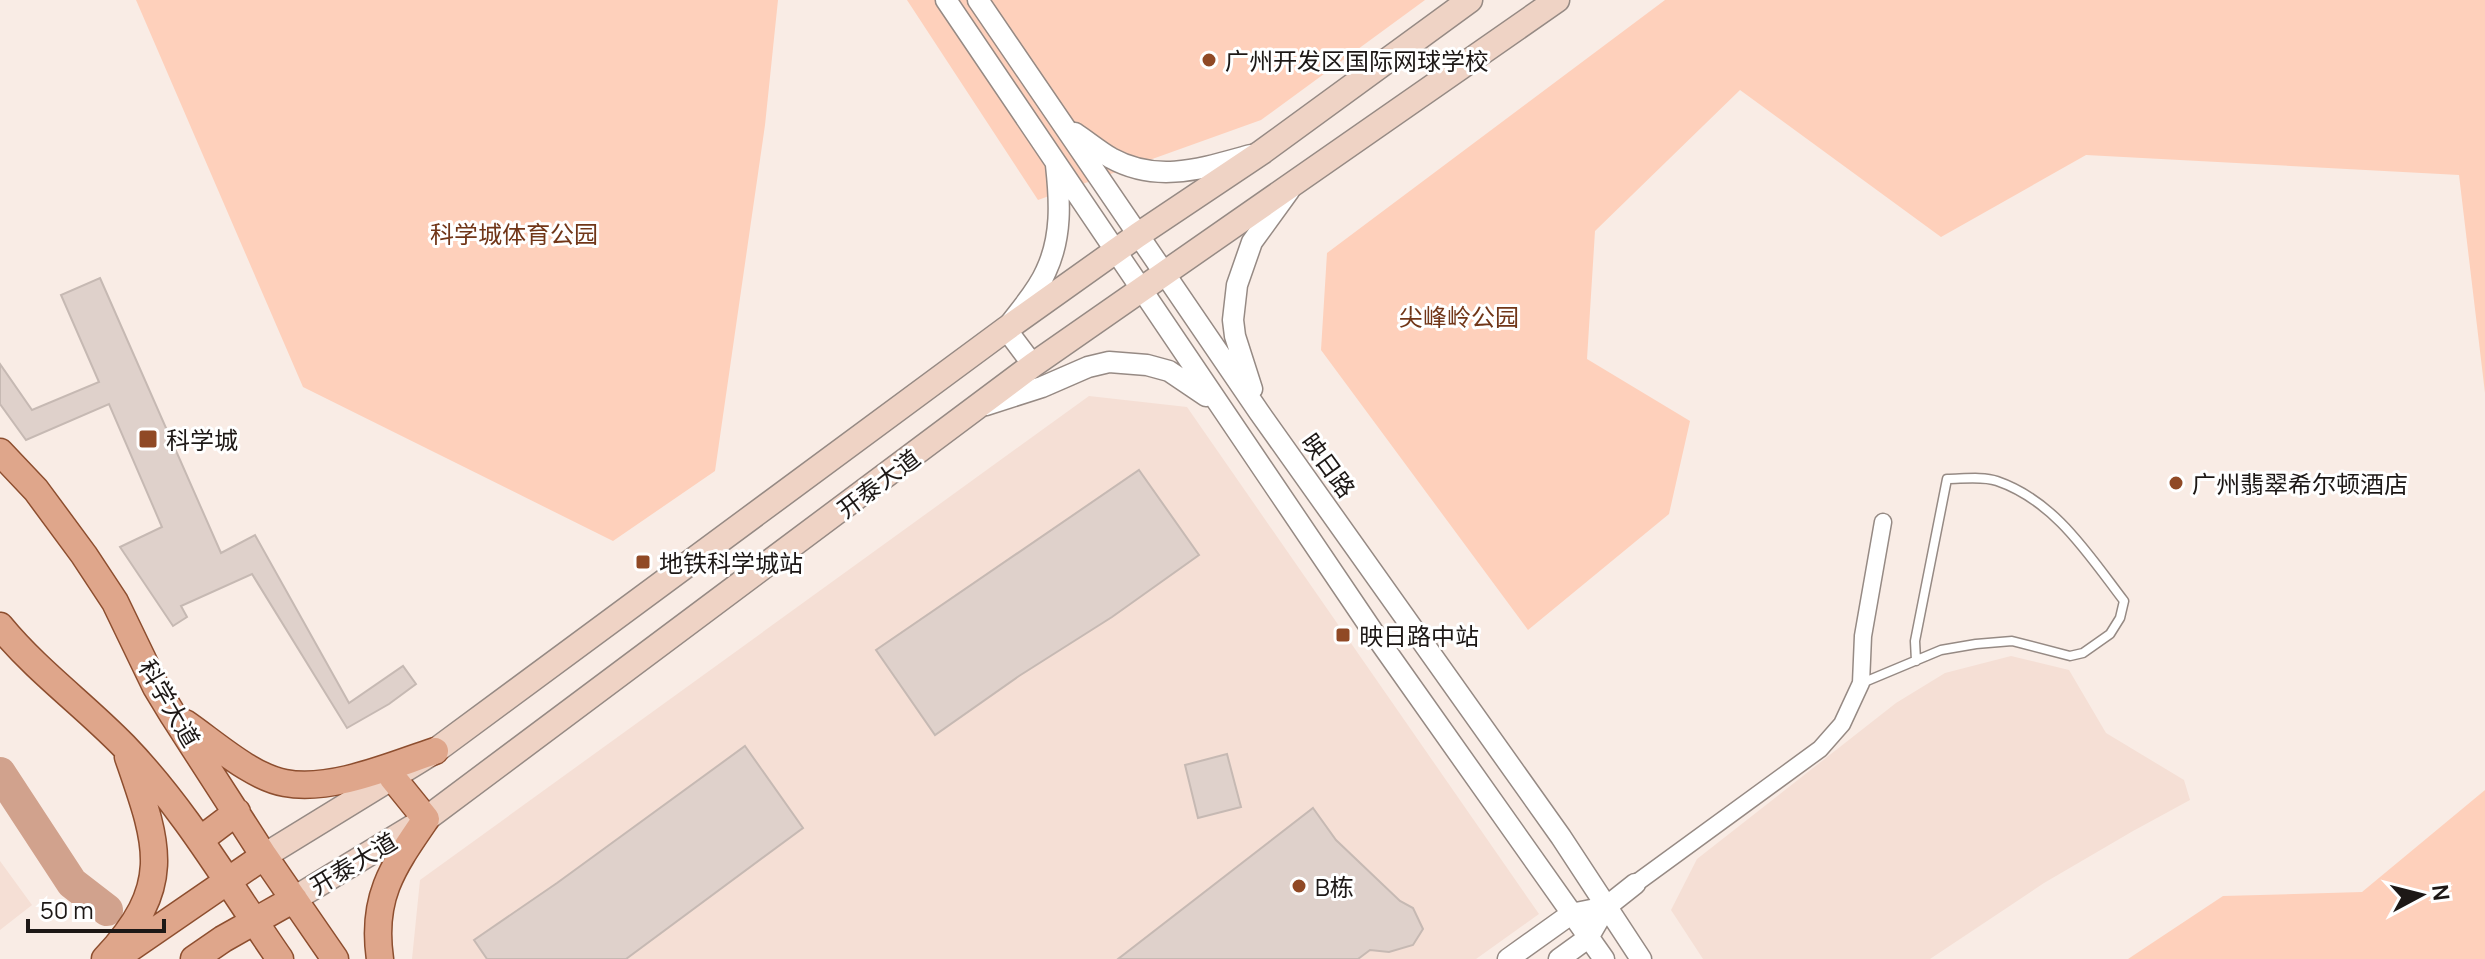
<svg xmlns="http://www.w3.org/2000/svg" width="2485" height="959" font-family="Manrope,'Noto Sans SC',sans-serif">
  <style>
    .built { fill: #f5dfd5 }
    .green { fill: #fed0bb }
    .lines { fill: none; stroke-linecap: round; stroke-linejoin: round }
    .river { stroke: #d1a28d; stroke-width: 32 }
    .building { fill: #dfd1cb; stroke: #c6b9b3; stroke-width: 2 }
    .service-casing { stroke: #968a84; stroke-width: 11 }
    .minor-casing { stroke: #968a84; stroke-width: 19 }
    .tertiary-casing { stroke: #968a84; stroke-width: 23 }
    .secondary-casing { stroke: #968a84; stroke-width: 27 }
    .primary-casing { stroke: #8d4e2f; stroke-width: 29 }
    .service { stroke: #fff; stroke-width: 8 }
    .minor { stroke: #fff; stroke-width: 16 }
    .tertiary { stroke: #fff; stroke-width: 20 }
    .secondary { stroke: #efd3c5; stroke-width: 24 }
    .primary { stroke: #dfa68b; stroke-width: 26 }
    .poi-dot { fill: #904925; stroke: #fff; stroke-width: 3 }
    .labels { text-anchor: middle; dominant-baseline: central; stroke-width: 6; stroke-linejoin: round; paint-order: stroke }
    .poi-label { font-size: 24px; fill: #1d1816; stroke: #fff; text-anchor: start }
    .park-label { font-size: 24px; fill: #713618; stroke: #fff }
    .street-label { font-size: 24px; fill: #1d1816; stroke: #fff }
  </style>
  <rect width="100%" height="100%" fill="#f9ece5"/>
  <!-- built -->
  <path class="built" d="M1089,396L1187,407L1539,914L1476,959H412L420,880Z
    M2011,656L2069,670L2106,733L2184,780L2190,800L2133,831L2044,883L1930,959H1703L1671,910L1697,859L1896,703L1945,673Z
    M0,861L32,905L0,930Z"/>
  <!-- green -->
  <path class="green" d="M136,0H778L765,125L715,471L613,541L303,387Z
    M907,0H1425L1261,120L1038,200Z
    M1665,0H2485V393L2459,175L2086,155L1941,237L1740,90L1595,231L1587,359L1690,421L1669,514L1528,630L1321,350L1327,253Z
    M2485,790V959H2128L2223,896L2362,892Z"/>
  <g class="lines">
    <!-- river -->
    <path class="river" d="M0,773L72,883L107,910"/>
  </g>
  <!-- building -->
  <path class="building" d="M100,278L221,553L255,535L349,703L403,666L416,684L389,704L347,728L252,574L181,606L187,617L173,626L120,547L162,527L109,404L26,440L0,404V364L32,410L99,382L61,295Z
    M1139,470L1199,555L1112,617L1019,676L935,735L876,650Z
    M745,746L803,828L626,959H487L474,940L557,883Z
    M1227,754L1241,807L1198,818L1185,765Z
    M1313,808L1336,840L1400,901L1413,908L1423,929L1413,945L1389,952L1370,950L1358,959H1118Z"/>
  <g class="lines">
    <defs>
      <path id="service" d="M1862,683L1941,650L1976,644L2012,641L2070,656L2083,653L2110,634L2120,618L2124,601C2088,554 2055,501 1997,481C1983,476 1962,479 1947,479L1915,641L1916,661"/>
      <path id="minor" d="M1635,884L1820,749L1842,724L1861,683L1863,636L1883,522"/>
      <path id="tertiary" d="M946,0L1382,645L1604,959
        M978,0L1259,412L1561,837L1641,959
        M1075,133C1087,141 1099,151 1111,158C1158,184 1203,168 1251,155
        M1033,365L1006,329C1019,311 1037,292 1046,271C1062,237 1060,201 1056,165
        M1252,389L1235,336L1233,320L1237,285L1252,242L1289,191
        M986,405L1042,387L1088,367L1109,362L1147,365L1169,371L1206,396
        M1508,959L1571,914L1606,907
        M1559,959L1588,938L1606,907L1635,884"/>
      <path id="secondary" d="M264,856L435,751L1006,329L1138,235L1262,152L1470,0
        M294,899L426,819L1033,365L1557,0"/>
      <path id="primary" d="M0,452L36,490L84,555L115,602L156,687L173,715L264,856L335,959
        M0,626C37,671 83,704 124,746C185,809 230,887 280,959
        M185,723C213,742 251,777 285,783C331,792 392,765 435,751
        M200,840L237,812
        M120,955L264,856
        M105,959C175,885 158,844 128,757
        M194,959L223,939L294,899
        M380,959C371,897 393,867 426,819L392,777"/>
    </defs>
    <!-- service casing -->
    <use href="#service" class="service-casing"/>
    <!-- minor casing -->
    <use href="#minor" class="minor-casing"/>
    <!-- tertiary casing -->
    <use href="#tertiary" class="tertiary-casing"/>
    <!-- secondary casing -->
    <use href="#secondary" class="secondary-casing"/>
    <!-- primary casing -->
    <use href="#primary" class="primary-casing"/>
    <!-- service -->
    <use href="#service" class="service"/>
    <!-- minor -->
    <use href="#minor" class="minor"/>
    <!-- tertiary -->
    <use href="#tertiary" class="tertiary"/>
    <!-- secondary -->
    <use href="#secondary" class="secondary"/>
    <!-- primary -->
    <use href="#primary" class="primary"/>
  </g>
  <!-- markers -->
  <g class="poi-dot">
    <circle cx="1209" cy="60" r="8"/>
    <rect x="138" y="429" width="20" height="20" rx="4"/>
    <circle cx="2176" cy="483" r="8"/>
    <rect x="635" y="554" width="16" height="16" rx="4"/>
    <rect x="1335" y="627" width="16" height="16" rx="4"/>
    <circle cx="1299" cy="886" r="8"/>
  </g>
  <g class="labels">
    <!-- poi labels -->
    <g class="poi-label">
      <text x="1225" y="60">广州开发区国际网球学校</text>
      <text x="166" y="439">科学城</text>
      <text x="2192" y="483">广州翡翠希尔顿酒店</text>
      <text x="659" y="562">地铁科学城站</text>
      <text x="1359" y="635">映日路中站</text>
      <text x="1315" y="886">B栋</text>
    </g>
    <!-- park labels -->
    <g class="park-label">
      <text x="514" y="233">科学城体育公园</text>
      <text x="1459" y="316">尖峰岭公园</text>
    </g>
    <!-- street labels -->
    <g class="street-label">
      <text transform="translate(1329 465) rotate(54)">映日路</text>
      <text transform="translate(878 483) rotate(-37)">开泰大道</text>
      <text transform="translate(170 703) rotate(60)">科学大道</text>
      <text transform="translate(353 863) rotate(-31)">开泰大道</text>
    </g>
  </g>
  <!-- north arrow -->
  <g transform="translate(2421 895) rotate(83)" stroke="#ffffff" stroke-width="6" paint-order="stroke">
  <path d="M0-6L14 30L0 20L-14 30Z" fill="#1d1816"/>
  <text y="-12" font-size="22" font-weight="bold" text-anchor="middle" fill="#1d1816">N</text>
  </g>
  <!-- scale -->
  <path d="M28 919v12h136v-12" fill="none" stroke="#1d1816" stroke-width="4"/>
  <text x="40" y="919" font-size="24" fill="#1d1816" stroke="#ffffff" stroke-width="6" paint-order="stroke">50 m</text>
</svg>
